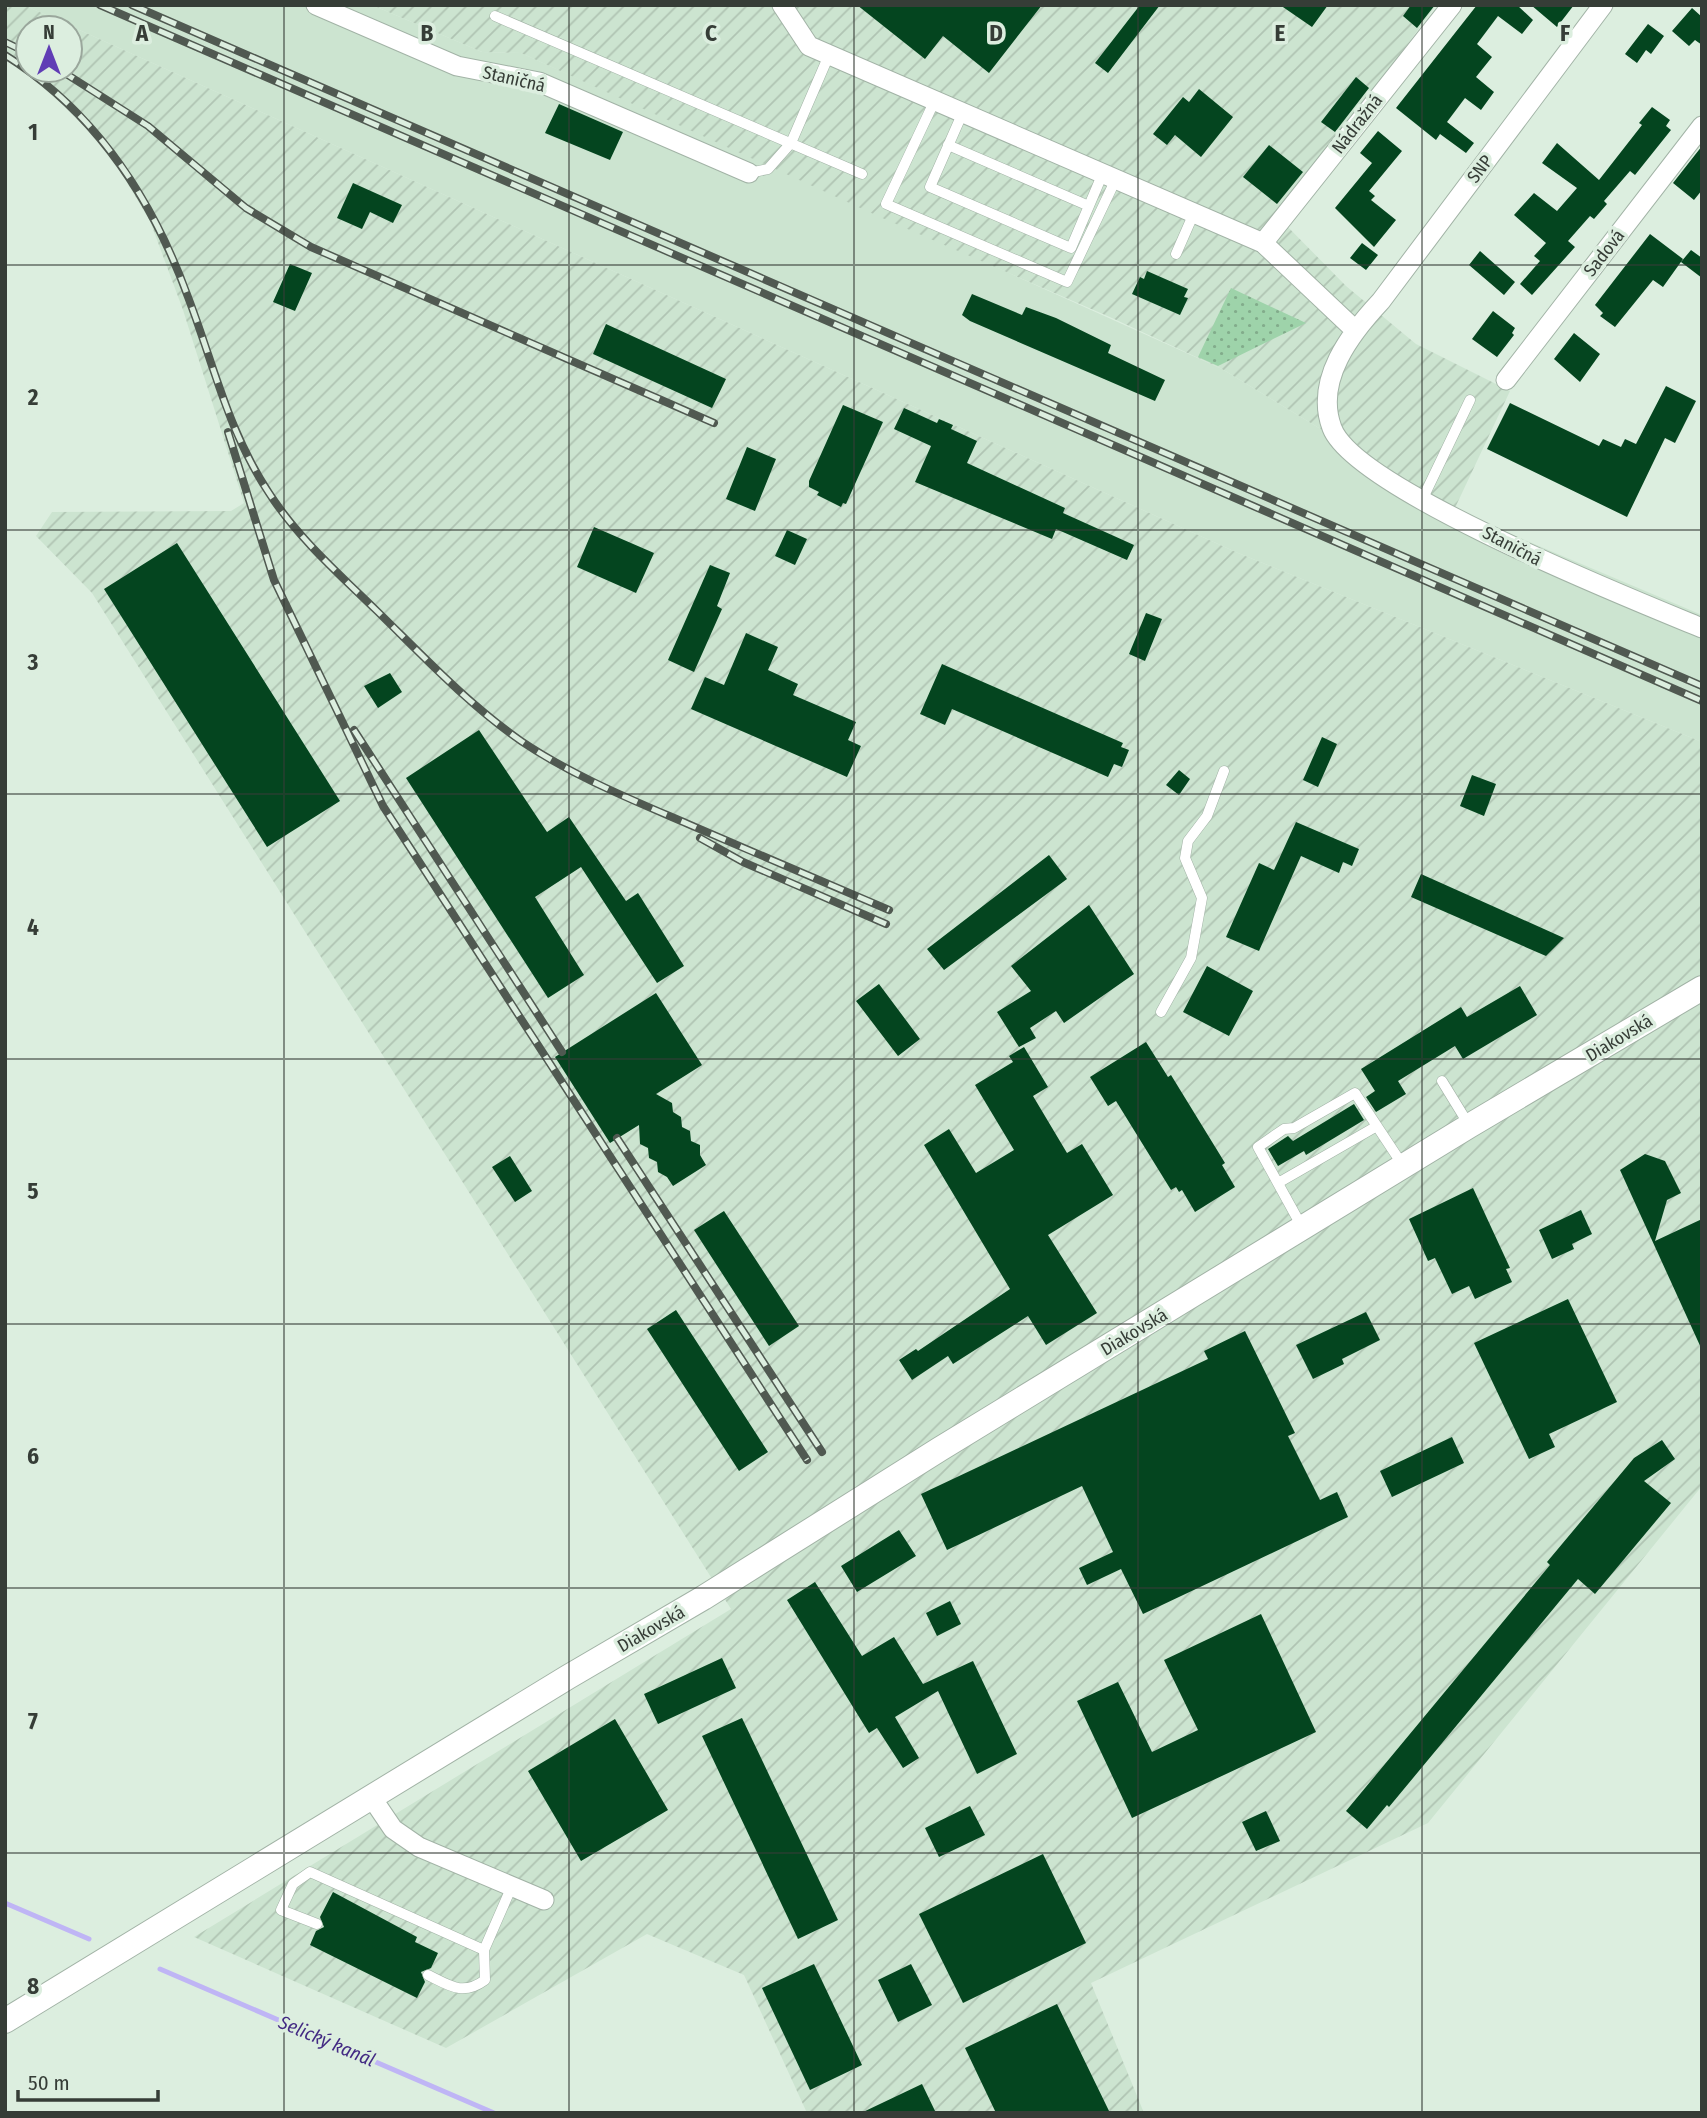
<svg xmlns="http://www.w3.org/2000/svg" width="1707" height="2118" font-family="'Fira Sans Condensed',sans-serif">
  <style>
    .built { fill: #cce4d0 }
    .industrial { fill: url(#industrial-furrows) }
    .park { fill: url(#park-dots) }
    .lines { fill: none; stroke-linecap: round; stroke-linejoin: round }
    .stream { stroke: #bfb5f5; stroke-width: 5 }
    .building { fill: #04451f }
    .service-casing { stroke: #a2b3a6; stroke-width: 11 }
    .minor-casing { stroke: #a2b3a6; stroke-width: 21 }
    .tertiary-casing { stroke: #a2b3a6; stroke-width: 26 }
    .service { stroke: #fff; stroke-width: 10 }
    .minor { stroke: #fff; stroke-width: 19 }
    .tertiary { stroke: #fff; stroke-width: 24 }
    .rail-casing { stroke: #505951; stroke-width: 8 }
    .rail { stroke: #dceedf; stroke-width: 5; stroke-dasharray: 16; stroke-linecap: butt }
    .grid { fill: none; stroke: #363d37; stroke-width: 2; stroke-opacity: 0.55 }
    .labels { text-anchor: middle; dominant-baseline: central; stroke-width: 7; stroke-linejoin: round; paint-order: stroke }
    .street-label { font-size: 18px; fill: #363d37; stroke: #dceedf }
    .water-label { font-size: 19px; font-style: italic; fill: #432a83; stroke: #dceedf }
    .grid-label { font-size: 23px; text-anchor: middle; font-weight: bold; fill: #363d37; stroke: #dceedf; stroke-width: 7; stroke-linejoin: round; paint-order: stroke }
  </style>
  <defs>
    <pattern id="industrial-furrows" width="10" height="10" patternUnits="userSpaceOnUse" patternTransform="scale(1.75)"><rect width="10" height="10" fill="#cce4d0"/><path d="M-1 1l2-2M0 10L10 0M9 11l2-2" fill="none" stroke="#b0c4b3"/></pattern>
    <pattern id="park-dots" width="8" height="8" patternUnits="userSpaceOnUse" patternTransform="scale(1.75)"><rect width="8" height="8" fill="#9ed3aa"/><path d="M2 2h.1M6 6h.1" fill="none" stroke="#82ac8b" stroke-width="1.8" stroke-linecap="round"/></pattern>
  </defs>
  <rect width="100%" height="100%" fill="#dceedf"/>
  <!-- built -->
  <path class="built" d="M24,5H372L482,52L521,53L1222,369L1454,510L1702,615V742L1238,553Z"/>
  <!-- industrial -->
  <path class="industrial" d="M5,5H24L1238,553L1702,742V1486L1428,1823L1091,1983L1144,2113H807L744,1975L647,1934L446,2048L194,1937L731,1609L92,593L36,536L52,512L231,511L244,503L183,310L150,221L104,144L41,74L31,70H70V28H28V68L5,58Z
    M372,5H1436L1280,219L1346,286L1416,344L1510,391L1454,510L1222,369L1112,318L880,217L521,53L482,52Z"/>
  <!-- park -->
  <path class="park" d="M1231,288L1306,323L1218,366L1198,357Z"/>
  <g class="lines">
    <!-- stream -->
    <path class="stream" d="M5,1903L89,1939
      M160,1969L494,2113"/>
  </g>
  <!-- building -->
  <path class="building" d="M857,5H1042L989,73L943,36L925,59Z
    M1140,5H1160L1108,73L1095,63Z
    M1280,5H1328L1312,27Z
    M1411,5H1435L1417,28L1403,16Z
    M1477,5H1517L1533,20L1522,34L1498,16L1477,44L1492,57L1476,77L1494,92L1481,110L1465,98L1447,122L1474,143L1466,153L1440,134L1436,140L1396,108Z
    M1531,5H1574L1557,27Z
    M1692,8L1702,17V45L1695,40L1689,46L1672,31Z
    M1648,24L1664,36L1651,54L1646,50L1637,63L1625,54Z
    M1356,77L1369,88L1335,132L1321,122Z
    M1199,89L1233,117L1201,157L1175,135L1167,145L1153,134L1183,97L1189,102Z
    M559,104L623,132L610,160L545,133Z
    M1652,107L1670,120L1666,126L1671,130L1635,175L1630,171L1604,201L1607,204L1594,219L1590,216L1568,241L1575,247L1532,295L1520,284L1540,261L1534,256L1546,243L1514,215L1534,193L1557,211L1577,188L1542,163L1557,143L1599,180L1642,125L1639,123Z
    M1378,131L1402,151L1369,191L1375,196L1371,200L1396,220L1374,247L1335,208L1372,163L1360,153Z
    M1269,145L1303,172L1277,204L1243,177Z
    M1702,146V190L1694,200L1673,183Z
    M353,183L402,205L393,223L370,212L362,229L337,218Z
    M1650,234L1683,259L1663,287L1653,280L1615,327L1600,316L1603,313L1595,305Z
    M1362,243L1378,255L1366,270L1350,258Z
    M1691,250L1702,258V278L1681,262Z
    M1480,251L1515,282L1504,295L1469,265Z
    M290,264L312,273L295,311L273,302Z
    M1147,271L1188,289L1184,297L1188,298L1180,315L1132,294L1140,277L1144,279Z
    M972,294L1022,315L1026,307L1056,318L1111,345L1108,353L1165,380L1155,401L970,321L962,315Z
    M1493,311L1515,328L1512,333L1514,335L1497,357L1472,339Z
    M606,324L726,379L712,408L593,354Z
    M1574,333L1600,354L1580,382L1554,359Z
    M1666,386L1696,401L1675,443L1665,438L1627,517L1487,449L1510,403L1599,446L1603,439L1621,447L1625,439L1636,444Z
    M843,405L883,422L846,504L843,503L841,507L817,495L819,492L809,487V481Z
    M904,408L937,423L939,419L953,425L951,429L977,441L967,463L1065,508L1063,513L1134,545L1127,560L1056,529L1052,539L915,482L931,446L894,429Z
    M747,447L776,459L755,511L726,499Z
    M594,527L654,553L636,593L577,567Z
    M787,530L807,539L795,565L775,556Z
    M177,543L340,801L267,847L104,589Z
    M710,565L730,573L717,606L722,609L694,672L668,660Z
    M1146,613L1162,619L1145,661L1129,654Z
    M746,633L778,647L768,670L798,684L793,695L856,722L848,740L861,746L847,777L691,709L705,677L724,685Z
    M942,664L1123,743L1121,747L1129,750L1122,767L1114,764L1108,777L952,709L945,725L920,714Z
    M390,673L402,692L378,708L364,686Z
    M479,730L547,832L569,817L626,901L638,893L684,966L657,983L581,867L535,897L584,975L548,998L406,778Z
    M1322,737L1337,744L1318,787L1303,780Z
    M1179,770L1190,779L1179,795L1166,785Z
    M1472,775L1496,784L1484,816L1460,806Z
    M1296,822L1359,849L1352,866L1343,862L1339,873L1301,856L1259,951L1226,937L1259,863L1274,870Z
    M1049,855L1067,879L944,970L927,949Z
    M1421,874L1564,938L1546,956L1411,897Z
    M1089,905L1134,974L1064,1023L1056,1011L1030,1028L1036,1038L1019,1047L997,1012L1031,991L1011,966Z
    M1207,966L1253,991L1229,1036L1183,1012Z
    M879,984L920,1039L898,1056L856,1001Z
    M1520,986L1537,1015L1463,1059L1455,1046L1398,1081L1406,1094L1376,1112L1366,1097L1375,1091L1361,1069L1461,1007L1467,1017Z
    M656,993L702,1065L656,1094L672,1103L673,1112L681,1117L682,1127L690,1131L691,1141L700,1145V1155L706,1165L673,1186L667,1177L658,1172L657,1162L649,1158L648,1148L640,1144L639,1125L610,1143L555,1057Z
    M1146,1042L1168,1077L1171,1075L1225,1163L1222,1165L1235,1187L1195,1212L1182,1190L1179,1192L1176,1187L1171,1190L1116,1101L1108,1106L1090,1077Z
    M1024,1047L1048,1087L1033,1096L1067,1153L1082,1144L1113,1195L1048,1235L1097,1313L1046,1345L1028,1316L953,1364L948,1356L912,1380L899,1360L916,1349L918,1351L1010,1289L924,1145L949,1129L976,1173L1014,1150L975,1085L1013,1062L1009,1056Z
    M1354,1104L1364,1120L1306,1155L1304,1151L1278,1166L1268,1149L1288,1136L1293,1141Z
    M1645,1154L1665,1161L1681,1193L1667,1200L1655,1241L1702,1219V1350L1620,1170Z
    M510,1156L532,1191L515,1202L492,1167Z
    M1473,1188L1510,1268L1506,1269L1512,1282L1475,1299L1469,1286L1452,1294L1435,1258L1428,1261L1409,1219Z
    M1581,1210L1592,1234L1572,1244L1574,1249L1552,1259L1539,1230Z
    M724,1211L799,1326L769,1346L694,1230Z
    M1568,1299L1617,1402L1549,1434L1555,1447L1529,1459L1474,1343Z
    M676,1310L768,1452L739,1471L647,1329Z
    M1366,1312L1380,1340L1342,1359L1344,1364L1313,1379L1296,1345Z
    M1245,1331L1295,1433L1288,1436L1320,1500L1337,1492L1348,1517L1143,1614L1121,1569L1087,1585L1079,1568L1113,1552L1082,1486L947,1550L921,1494L1208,1359L1204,1351Z
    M1452,1437L1464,1463L1392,1497L1380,1471Z
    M1662,1440L1675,1459L1644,1481L1671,1503L1595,1594L1578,1579L1389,1807L1387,1805L1367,1829L1346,1811L1550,1565L1547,1562L1634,1458Z
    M899,1530L916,1556L857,1592L841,1566Z
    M815,1582L862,1656L894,1637L923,1684L973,1661L1017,1754L977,1774L938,1691L895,1717L919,1758L903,1768L877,1728L869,1733L787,1600Z
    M950,1601L961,1624L937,1636L926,1613Z
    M1261,1614L1316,1732L1132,1818L1077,1701L1118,1682L1152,1752L1198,1730L1164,1660Z
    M722,1658L736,1688L658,1724L644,1694Z
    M742,1718L838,1920L798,1939L702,1736Z
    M615,1719L668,1810L581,1861L528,1771Z
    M970,1806L985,1835L939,1857L925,1828Z
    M1266,1811L1280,1841L1256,1851L1242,1822Z
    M1043,1854L1086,1943L963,2003L919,1914Z
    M333,1892L417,1937L415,1942L438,1953L431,1968L421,1972L425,1982L417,1998L310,1945L316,1931L324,1927L320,1917Z
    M814,1964L862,2065L810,2090L762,1988Z
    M911,1964L932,2005L898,2022L878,1980Z
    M1057,2004L1110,2113H996L965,2048Z
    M922,2084L936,2113H861Z"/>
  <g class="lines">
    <defs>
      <path id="service" d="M495,16L862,174
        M935,100L886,204L1067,282L1116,179
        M963,112L930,187L1071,248L1103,173
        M948,145L1089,206
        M749,173L768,169L791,143L829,55
        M1176,254L1194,213
        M1423,498L1470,400
        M1161,1012L1191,958L1202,898L1185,858L1188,841L1207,816L1224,771
        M1442,1081L1469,1125
        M1278,1183L1377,1126
        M1302,1227L1258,1147L1284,1129L1294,1128L1355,1093L1404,1167
        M317,1924L281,1910L293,1884L310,1872L484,1950
        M428,1975C450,1986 463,1996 485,1980L484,1950L512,1886"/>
      <path id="minor" d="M316,5L457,66L539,82L749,173
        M782,5L809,46L1263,243L1354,329
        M1603,5L1381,301C1351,333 1314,380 1332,428C1355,489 1634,600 1702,628
        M1263,243L1452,5
        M1506,380L1702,126
        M372,1798L393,1829L419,1847L544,1900"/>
      <path id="tertiary" d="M5,2021L568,1677L703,1598L940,1449L1469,1126L1702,988"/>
    </defs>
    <!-- service casing -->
    <use href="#service" class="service-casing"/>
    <!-- minor casing -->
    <use href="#minor" class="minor-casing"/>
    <!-- tertiary casing -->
    <use href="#tertiary" class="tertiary-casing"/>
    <!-- service -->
    <use href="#service" class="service"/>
    <!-- minor -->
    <use href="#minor" class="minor"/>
    <!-- tertiary -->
    <use href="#tertiary" class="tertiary"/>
    <defs>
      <path id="rail" d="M100,5L1702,701
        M132,5L1702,686
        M5,42L28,53
        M5,55C96,112 152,198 188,297C214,365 228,431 269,493C298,538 339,574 377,611C423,656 468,704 521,741C573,776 630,799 688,824C755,853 822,881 889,910
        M60,70L148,126L246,208L311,247L714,423
        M228,432L274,580L383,806L807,1460
        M354,730L562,1052
        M700,838L743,862L886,924
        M617,1138L822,1452"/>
    </defs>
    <!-- rail casing -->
    <use href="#rail" class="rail-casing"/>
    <!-- rail -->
    <use href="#rail" class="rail"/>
  </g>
  <!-- grid -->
  <path class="grid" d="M284,5V2113M569,5V2113M854,5V2113M1138,5V2113M1422,5V2113M5,265H1702M5,530H1702M5,794H1702M5,1059H1702M5,1324H1702M5,1588H1702M5,1853H1702"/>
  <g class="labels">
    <!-- street labels -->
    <g class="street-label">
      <text transform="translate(514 79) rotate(13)">Staničná</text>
      <text transform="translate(1357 124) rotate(-52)">Nádražná</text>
      <text transform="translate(1480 169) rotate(-53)">SNP</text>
      <text transform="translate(1604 253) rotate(-52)">Sadová</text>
      <text transform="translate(1512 546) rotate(28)">Staničná</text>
      <text transform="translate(1619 1038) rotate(-31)">Diakovská</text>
      <text transform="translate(1134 1332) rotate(-31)">Diakovská</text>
      <text transform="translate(651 1629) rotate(-30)">Diakovská</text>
    </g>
    <!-- water labels -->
    <g class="water-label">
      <text transform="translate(327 2041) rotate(23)">Selický kanál</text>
    </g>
  </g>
  <g class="grid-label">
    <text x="142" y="41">A</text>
    <text x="427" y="41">B</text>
    <text x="711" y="41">C</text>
    <text x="996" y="41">D</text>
    <text x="1280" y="41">E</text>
    <text x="1565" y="41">F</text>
    <text x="33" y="140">1</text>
    <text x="33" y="405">2</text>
    <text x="33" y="670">3</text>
    <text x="33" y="935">4</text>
    <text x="33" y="1199">5</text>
    <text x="33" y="1464">6</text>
    <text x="33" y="1729">7</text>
    <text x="33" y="1994">8</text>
  </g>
  <!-- border -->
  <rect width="1707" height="2118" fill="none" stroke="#363d37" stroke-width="14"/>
  <!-- north arrow -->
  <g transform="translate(49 49)"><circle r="33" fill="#dceedf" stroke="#9aa79c" stroke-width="2"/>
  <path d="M0-5L12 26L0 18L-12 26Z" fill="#603db5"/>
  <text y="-10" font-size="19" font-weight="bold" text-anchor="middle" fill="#363d37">N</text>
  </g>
  <!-- scale -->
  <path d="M18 2090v10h140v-10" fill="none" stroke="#363d37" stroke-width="3.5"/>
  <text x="28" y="2090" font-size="21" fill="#363d37" stroke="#dceedf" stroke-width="5" paint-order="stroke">50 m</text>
</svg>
